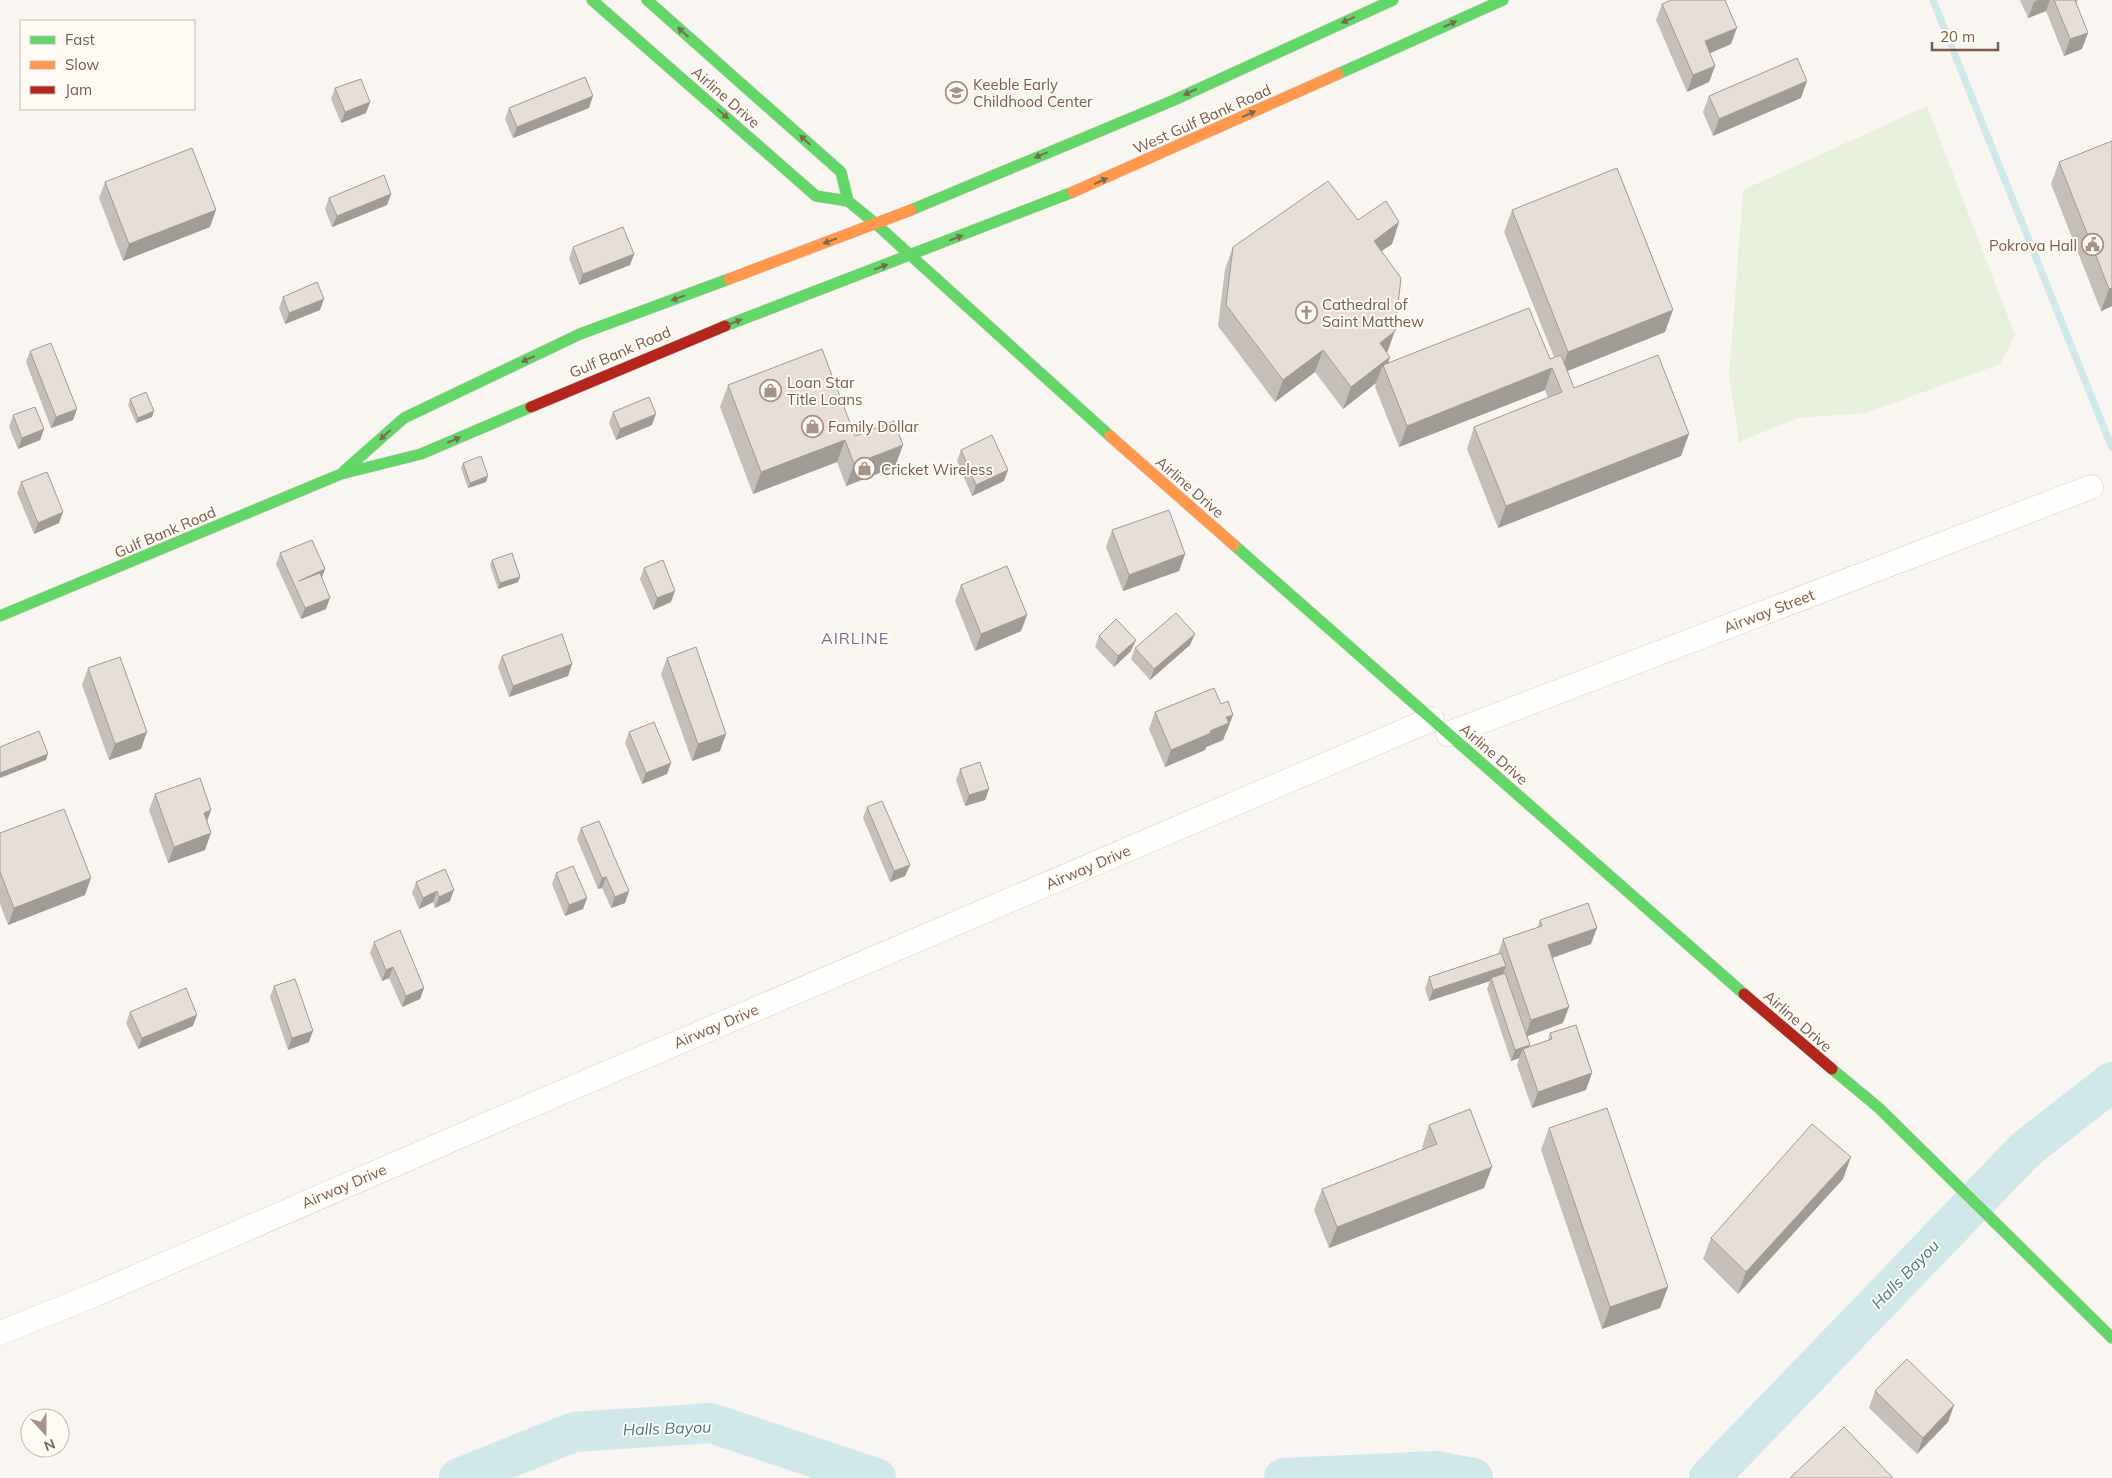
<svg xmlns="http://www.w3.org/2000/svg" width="2112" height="1478" font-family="Mulish,sans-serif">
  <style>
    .green { fill: #e7f0db }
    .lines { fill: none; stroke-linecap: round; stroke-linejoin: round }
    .stream { stroke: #d0e8ea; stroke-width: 7 }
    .river { stroke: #d0e8ea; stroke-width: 40 }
    .street-casing { stroke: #d7d1cb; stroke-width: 25 }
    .fast-casing { stroke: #d9d2cb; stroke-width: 12 }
    .slow-casing { stroke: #d9d2cb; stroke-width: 12 }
    .jam-casing { stroke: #d9d2cb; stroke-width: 12 }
    .street { stroke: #fefefd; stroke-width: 24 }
    .fast { stroke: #63d668; stroke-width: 11 }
    .slow { stroke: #ff974d; stroke-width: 11 }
    .jam { stroke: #b3261e; stroke-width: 11 }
    .wall { fill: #c6bfb9 }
    .shaded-wall { fill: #a19b96 }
    .building { fill: #e6ded7; stroke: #a19b96 }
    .oneway { fill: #776e51 }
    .labels { text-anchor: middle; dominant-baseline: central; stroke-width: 4; stroke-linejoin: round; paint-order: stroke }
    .poi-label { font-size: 15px; fill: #7a5c4d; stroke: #fffaf3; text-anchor: start }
    .street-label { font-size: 15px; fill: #7a5c4d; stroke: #fffaf3 }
    .neighbourhood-label { font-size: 16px; letter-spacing: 1px; fill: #846695; stroke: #fffaf3 }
    .water-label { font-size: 16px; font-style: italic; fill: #437c86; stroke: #fffaf3 }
  </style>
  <rect width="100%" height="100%" fill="#f9f5f0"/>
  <!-- green -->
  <path class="green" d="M1927,106L2015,335L2000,364L1866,413L1798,418L1739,442L1729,376L1743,190Z"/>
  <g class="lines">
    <!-- stream -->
    <path class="stream" d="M1933,0L2112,448"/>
    <!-- river -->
    <path class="river" d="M459,1478L574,1432L711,1423L876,1478
      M1284,1478L1436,1471L1473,1478
      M1709,1478L2026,1149L2112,1082"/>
    <defs>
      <path id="street" d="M1448,734L2091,487
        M0,1333L94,1295L474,1130L1432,719"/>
      <path id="fast" d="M592,0L816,196L848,201L876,224L1110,436
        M647,0L841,172L848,201
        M1338,74L1503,0
        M911,210L1172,101L1393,0
        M725,326L1073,192
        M344,471L404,418L580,334L729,279
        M1234,545L1744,994
        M0,616L341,474L421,454L531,407
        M1832,1069L1879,1108L2112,1338"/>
      <path id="slow" d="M1073,192L1338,74
        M729,279L911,210
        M1110,436L1234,545"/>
      <path id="jam" d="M531,407L725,326
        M1744,994L1832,1069"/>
    </defs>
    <!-- street casing -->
    <use href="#street" class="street-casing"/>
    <!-- fast casing -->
    <use href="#fast" class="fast-casing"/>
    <!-- slow casing -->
    <use href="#slow" class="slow-casing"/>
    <!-- jam casing -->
    <use href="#jam" class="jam-casing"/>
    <!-- street -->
    <use href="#street" class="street"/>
    <!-- fast -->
    <use href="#fast" class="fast"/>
    <!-- slow -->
    <use href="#slow" class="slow"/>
    <!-- jam -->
    <use href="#jam" class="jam"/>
  </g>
  <!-- wall -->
  <path class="wall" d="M2020,0H2078L2076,4L2082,49L2064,56L2046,11L2028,18Z
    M1662,4L1731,44L1710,53L1715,66L1709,82L1687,92L1656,20Z
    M335,88L370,102L366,113L341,123L331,99Z
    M1709,96L1801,98L1713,136L1703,112Z
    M509,108H589L513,138L505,119Z
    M2112,141V306L2101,311L2051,184L2059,162Z
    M105,182L210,227L123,261L99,198Z
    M391,194L387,205L332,227L325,209L329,198Z
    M1512,210L1665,332L1567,371L1574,388L1681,456L1498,528L1467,449L1474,427L1548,398L1545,390L1399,447L1375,387L1376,383L1343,409L1315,372L1275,402L1218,326L1225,269L1233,247L1358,220L1399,222L1392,244L1381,251L1387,353L1390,357L1388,364L1550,359L1554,357L1504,232Z
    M573,247L634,254L630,265L579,285L569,258Z
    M283,297L320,310L285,324L279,308Z
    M30,351L73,420L51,428L26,362Z
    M728,385L855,436L895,467L846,486L837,462L753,494L720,407Z
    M130,399L154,411L152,417L136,423L128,405Z
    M613,412L652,425L616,440L609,423Z
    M13,415L44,429L40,440L18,449L9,427Z
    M961,450L1004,481L972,496L957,461Z
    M463,463L486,482L468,488L461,468Z
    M21,482L59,523L34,534L17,493Z
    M1112,530L1185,554L1179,571L1123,591L1106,547Z
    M280,553L325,569L322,578L326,609L301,619L276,564Z
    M492,560L518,582L498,589L490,565Z
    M644,568L671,602L653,610L640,579Z
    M961,585L1027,615L1021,631L975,651L955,601Z
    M1099,636L1131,651L1114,667L1095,647Z
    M1190,645L1150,680L1131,659L1135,648Z
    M502,656L572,664L568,676L509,697L498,667Z
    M667,658L720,751L692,761L661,674Z
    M88,668L141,749L109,760L82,685Z
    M1155,712L1227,731L1226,732L1223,740L1206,747L1205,750L1165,767L1149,729Z
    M629,732L671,763L667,774L642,784L625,743Z
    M960,769L989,789L985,800L965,806L956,780Z
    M155,794L211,810L207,822L205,850L168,863L149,810Z
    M867,807L910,865L905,876L890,882L863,818Z
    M581,828L629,891L625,903L611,908L602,888L598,889L577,839Z
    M0,833L85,895L8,925L0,904Z
    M445,869L450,901L435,908L433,902L419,909L412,893L416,882Z
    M556,873L587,898L583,909L565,916L552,884Z
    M1540,920L1591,944L1553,958L1563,1023L1527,1036L1530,1045L1529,1047L1548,1040L1550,1033L1586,1090L1532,1108L1517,1065L1519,1058L1511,1061L1487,989L1490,981L1429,1001L1425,989L1429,977L1498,954L1503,939L1537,928Z
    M374,942L424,988L420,999L402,1007L389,978L382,981L370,953Z
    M274,986L309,1042L288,1050L270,997Z
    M130,1012L193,1026L138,1049L126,1023Z
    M1429,1125L1484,1188L1329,1248L1314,1210L1322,1189L1423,1150L1422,1147Z
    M1549,1128L1668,1287L1660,1308L1602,1329L1541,1150Z
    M1843,1179L1738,1294L1703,1259L1711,1238Z
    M1875,1391L1954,1405L1948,1422L1917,1454L1869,1408Z"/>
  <!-- shaded-wall -->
  <path class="shaded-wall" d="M2038,0H2050L2046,11L2028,18L2034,2Z
    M1737,28L1731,44L1699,58L1705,41Z
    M2088,33L2082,49L2064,56L2070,39Z
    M1715,66L1709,82L1687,92L1693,75Z
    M1807,81L1801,98L1713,136L1719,119Z
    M593,96L589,108L513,138L517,127Z
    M370,102L366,113L341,123L345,112Z
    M391,194L387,205L332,227L337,216Z
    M216,210L210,227L123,261L129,244Z
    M1399,222L1392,244L1366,262L1374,241Z
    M634,254L630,265L579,285L583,274Z
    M2112,288V306L2101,311L2109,289Z
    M324,299L320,310L285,324L289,313Z
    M1673,310L1665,332L1560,374L1568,352Z
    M1395,331L1387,353L1380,343Z
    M1323,350L1315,372L1275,402L1283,380Z
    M1390,357L1385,371L1383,365L1376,383L1343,409L1351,387Z
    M1552,368L1545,390L1399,447L1407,426Z
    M77,409L73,420L51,428L56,417Z
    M154,411L152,417L136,423L138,418Z
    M656,414L652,425L616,440L620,429Z
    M44,429L40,440L18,449L22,438Z
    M1689,434L1681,456L1498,528L1506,506Z
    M845,440L837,462L753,494L761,472Z
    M903,445L895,467L846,486L854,464Z
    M1008,470L1004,481L972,496L976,485Z
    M488,476L486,482L468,488L470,483Z
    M63,512L59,523L34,534L38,523Z
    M1185,554L1179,571L1123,591L1129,575Z
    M325,569L321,580L299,581Z
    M520,577L518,582L498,589L500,583Z
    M675,591L671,602L653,610L657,598Z
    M330,598L326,609L301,619L305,608Z
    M1027,615L1021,631L975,651L981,634Z
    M1195,634L1190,645L1150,680L1154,669Z
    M1136,640L1131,651L1114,667L1118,656Z
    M572,664L568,676L509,697L513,686Z
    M1233,715L1227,731L1226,732L1223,740L1206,747L1205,750L1165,767L1171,750L1210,731L1226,717Z
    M147,732L141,749L109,760L115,744Z
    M726,734L720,751L692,761L698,744Z
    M48,754L46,760L0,778V773Z
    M671,763L667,774L642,784L646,773Z
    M989,789L985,800L965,806L969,795Z
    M211,810L205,826L204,813Z
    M211,833L205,850L168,863L174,847Z
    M910,865L905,876L890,882L894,871Z
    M606,877L602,888L598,889L602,878Z
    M91,878L85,895L8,925L14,908Z
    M454,890L450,901L435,908L439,897Z
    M437,891L433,902L419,909L423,898Z
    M629,891L625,903L611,908L615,897Z
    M587,898L583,909L565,916L569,905Z
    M1597,928L1591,944L1542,961L1548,945Z
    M1506,966L1502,977L1491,978L1490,981L1429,1001L1433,990Z
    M393,967L389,978L382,981L386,970Z
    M424,988L420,999L402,1007L406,996Z
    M1569,1007L1563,1023L1525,1037L1531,1020Z
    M197,1015L193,1026L138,1049L142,1038Z
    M313,1031L309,1042L288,1050L292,1038Z
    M1530,1045L1526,1056L1523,1049L1519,1058L1511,1061L1515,1050Z
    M1592,1073L1586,1090L1532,1108L1538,1092Z
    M1851,1157L1843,1179L1738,1294L1746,1272Z
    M1492,1167L1484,1188L1329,1248L1337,1227Z
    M1668,1287L1660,1308L1602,1329L1610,1307Z
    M1954,1405L1948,1422L1917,1454L1923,1438Z"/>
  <!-- building -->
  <path class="building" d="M1671,0H1725L1737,28L1705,41L1715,66L1693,75L1662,4Z
    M2054,0H2075L2088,33L2070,39Z
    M1797,58L1807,81L1719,119L1709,96Z
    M585,77L593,96L517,127L509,108Z
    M361,79L370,102L345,112L335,88Z
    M2112,141V288L2109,289L2059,162Z
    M192,148L216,210L129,244L105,182Z
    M1617,168L1673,310L1568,352L1512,210Z
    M384,175L391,194L337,216L329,198Z
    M1328,181L1358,220L1386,201L1399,222L1374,241L1401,278L1395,331L1380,343L1390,357L1351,387L1323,350L1283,380L1226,305L1233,247Z
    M623,227L634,254L583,274L573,247Z
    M317,282L324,299L289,313L283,297Z
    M1529,308L1550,359L1561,355L1574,388L1658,355L1689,434L1506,506L1474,427L1562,392L1552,368L1407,426L1383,365Z
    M51,343L77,409L56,417L30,351Z
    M822,349L855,436L894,421L903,445L854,464L845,440L761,472L728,385Z
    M146,392L154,411L138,418L130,399Z
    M649,397L656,414L620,429L613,412Z
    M35,407L44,429L22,438L13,415Z
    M992,435L1008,470L976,485L961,450Z
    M481,456L488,476L470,483L463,463Z
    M47,472L63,512L38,523L21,482Z
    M1169,510L1185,554L1129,575L1112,530Z
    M312,540L325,569L299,581L320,573L330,598L305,608L280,553Z
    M512,553L520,577L500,583L492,560Z
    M663,560L675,591L657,598L644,568Z
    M1007,566L1027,615L981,634L961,585Z
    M1176,613L1195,634L1154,669L1135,648Z
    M1116,619L1136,640L1118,656L1099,636Z
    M562,634L572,664L513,686L502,656Z
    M696,647L726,734L698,744L667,658Z
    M120,657L147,732L115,744L88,668Z
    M1214,688L1221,704L1228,701L1233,715L1226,717L1229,723L1210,731L1211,733L1171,750L1155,712Z
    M654,722L671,763L646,773L629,732Z
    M39,731L48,754L0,773V747Z
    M980,762L989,789L969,795L960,769Z
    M200,778L211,810L204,813L211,833L174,847L155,794Z
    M882,801L910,865L894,871L867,807Z
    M64,809L91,878L14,908L0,872V833Z
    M599,821L629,891L615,897L606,877L602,878L581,828Z
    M573,866L587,898L569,905L556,873Z
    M445,869L454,890L439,897L437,891L423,898L416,882Z
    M1588,903L1597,928L1548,945L1569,1007L1531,1020L1503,939L1542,926L1540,920Z
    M400,930L424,988L406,996L393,967L386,970L374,942Z
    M1501,953L1506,966L1433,990L1429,977Z
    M1505,973L1530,1045L1515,1050L1491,978Z
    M295,979L313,1031L292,1038L274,986Z
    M186,988L197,1015L142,1038L130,1012Z
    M1576,1025L1592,1073L1538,1092L1523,1049L1552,1039L1550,1033Z
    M1607,1108L1668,1287L1610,1307L1549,1128Z
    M1470,1109L1492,1167L1337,1227L1322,1189L1437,1144L1429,1125Z
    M1812,1124L1851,1157L1746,1272L1711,1238Z
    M1907,1359L1954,1405L1923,1438L1875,1391Z
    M1844,1427L1893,1478H1790Z"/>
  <!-- one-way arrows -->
  <defs><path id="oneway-solid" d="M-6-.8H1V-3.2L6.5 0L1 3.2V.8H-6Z" transform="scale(1.25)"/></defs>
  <g class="oneway">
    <use href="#oneway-solid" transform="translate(1348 20) rotate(156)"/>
    <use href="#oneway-solid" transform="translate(1450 24) rotate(-24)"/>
    <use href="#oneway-solid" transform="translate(683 32) rotate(-138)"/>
    <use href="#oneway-solid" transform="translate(1190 92) rotate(155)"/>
    <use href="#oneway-solid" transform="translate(723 114) rotate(41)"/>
    <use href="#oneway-solid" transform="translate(1249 114) rotate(-24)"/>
    <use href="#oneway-solid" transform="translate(805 140) rotate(-138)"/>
    <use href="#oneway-solid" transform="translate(1041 155) rotate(157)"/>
    <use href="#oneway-solid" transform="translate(1101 181) rotate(-24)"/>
    <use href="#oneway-solid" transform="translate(956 238) rotate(-21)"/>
    <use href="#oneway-solid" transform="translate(830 241) rotate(160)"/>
    <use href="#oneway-solid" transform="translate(881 267) rotate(-21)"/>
    <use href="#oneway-solid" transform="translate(678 298) rotate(160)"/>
    <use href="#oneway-solid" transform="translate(735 322) rotate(-20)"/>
    <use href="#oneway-solid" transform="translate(528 359) rotate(155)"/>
    <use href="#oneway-solid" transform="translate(385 435) rotate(138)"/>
    <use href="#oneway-solid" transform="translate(454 440) rotate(-23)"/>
  </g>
  <!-- icons -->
  <defs>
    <symbol id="school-ring" viewBox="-11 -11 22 22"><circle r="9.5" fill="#fffaf3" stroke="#a69286" stroke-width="1.5"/><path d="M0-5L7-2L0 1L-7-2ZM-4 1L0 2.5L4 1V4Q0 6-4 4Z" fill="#a69286"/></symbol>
    <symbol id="civic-ring" viewBox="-11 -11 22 22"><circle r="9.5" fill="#fffaf3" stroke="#a69286" stroke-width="1.5"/><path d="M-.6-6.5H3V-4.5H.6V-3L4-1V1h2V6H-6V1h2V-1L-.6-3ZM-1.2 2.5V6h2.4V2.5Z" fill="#a69286"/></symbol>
    <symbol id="church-ring" viewBox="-11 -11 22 22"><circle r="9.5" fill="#fffaf3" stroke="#a69286" stroke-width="1.5"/><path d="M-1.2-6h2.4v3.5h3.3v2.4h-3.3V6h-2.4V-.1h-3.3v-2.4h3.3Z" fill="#a69286"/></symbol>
    <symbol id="shop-ring" viewBox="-11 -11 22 22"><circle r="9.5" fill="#fffaf3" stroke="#a69286" stroke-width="1.5"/><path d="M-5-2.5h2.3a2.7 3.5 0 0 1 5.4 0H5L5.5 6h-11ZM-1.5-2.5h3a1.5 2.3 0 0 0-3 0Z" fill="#a69286"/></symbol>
  </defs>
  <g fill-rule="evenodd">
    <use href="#school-ring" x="944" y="80" width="25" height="25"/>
    <use href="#civic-ring" x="2080" y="232" width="25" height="25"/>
    <use href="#church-ring" x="1294" y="300" width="25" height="25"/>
    <use href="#shop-ring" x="758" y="378" width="25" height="25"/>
    <use href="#shop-ring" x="800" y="414" width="25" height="25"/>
    <use href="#shop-ring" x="852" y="456" width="25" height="25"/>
  </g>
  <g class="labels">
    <!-- poi labels -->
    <g class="poi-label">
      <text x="973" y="84">Keeble Early<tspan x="973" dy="17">Childhood Center</tspan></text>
      <text x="2077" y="245" text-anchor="end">Pokrova Hall</text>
      <text x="1322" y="304">Cathedral of<tspan x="1322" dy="17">Saint Matthew</tspan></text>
      <text x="787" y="382">Loan Star<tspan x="787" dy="17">Title Loans</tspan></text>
      <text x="828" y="426">Family Dollar</text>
      <text x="881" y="469">Cricket Wireless</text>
    </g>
    <!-- street labels -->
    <g class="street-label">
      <text transform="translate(726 97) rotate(41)">Airline Drive</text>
      <text transform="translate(1202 119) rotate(-24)">West Gulf Bank Road</text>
      <text transform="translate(620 352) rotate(-23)">Gulf Bank Road</text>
      <text transform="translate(1190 487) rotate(41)">Airline Drive</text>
      <text transform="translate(165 532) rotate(-23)">Gulf Bank Road</text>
      <text transform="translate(1769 611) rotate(-21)">Airway Street</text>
      <text transform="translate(1494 754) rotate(41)">Airline Drive</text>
      <text transform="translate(1088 867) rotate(-23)">Airway Drive</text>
      <text transform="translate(1798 1021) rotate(41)">Airline Drive</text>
      <text transform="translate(716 1026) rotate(-23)">Airway Drive</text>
      <text transform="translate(344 1186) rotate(-23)">Airway Drive</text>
    </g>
    <!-- neighbourhood labels -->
    <g class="neighbourhood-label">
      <text x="855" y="638">AIRLINE</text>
    </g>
    <!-- water labels -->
    <g class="water-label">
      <text transform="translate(1905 1274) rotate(-46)">Halls Bayou</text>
      <text transform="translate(667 1428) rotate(-2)">Halls Bayou</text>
    </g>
  </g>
  <!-- legend -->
  <rect x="20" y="20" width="175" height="90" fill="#fffaf3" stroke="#cabbb1"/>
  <rect x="30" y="36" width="25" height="8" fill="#63d668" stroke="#cabbb1"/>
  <text x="65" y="45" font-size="15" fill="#7a5c4d">Fast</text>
  <rect x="30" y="61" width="25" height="8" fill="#ff974d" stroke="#cabbb1"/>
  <text x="65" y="70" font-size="15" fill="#7a5c4d">Slow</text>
  <rect x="30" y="86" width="25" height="8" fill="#b3261e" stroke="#cabbb1"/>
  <text x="65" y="95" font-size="15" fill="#7a5c4d">Jam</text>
  <!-- north arrow -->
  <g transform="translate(45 1433) rotate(159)"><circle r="24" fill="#fffaf3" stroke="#cabbb1"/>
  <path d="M0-4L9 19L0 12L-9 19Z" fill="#a69286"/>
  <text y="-8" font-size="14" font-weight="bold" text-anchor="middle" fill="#7a5c4d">N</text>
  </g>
  <!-- scale -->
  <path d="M1932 42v8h66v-8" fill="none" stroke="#7a5c4d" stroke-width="2.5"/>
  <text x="1940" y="42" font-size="15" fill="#7a5c4d" stroke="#fffaf3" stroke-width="4" paint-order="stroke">20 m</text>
</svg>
